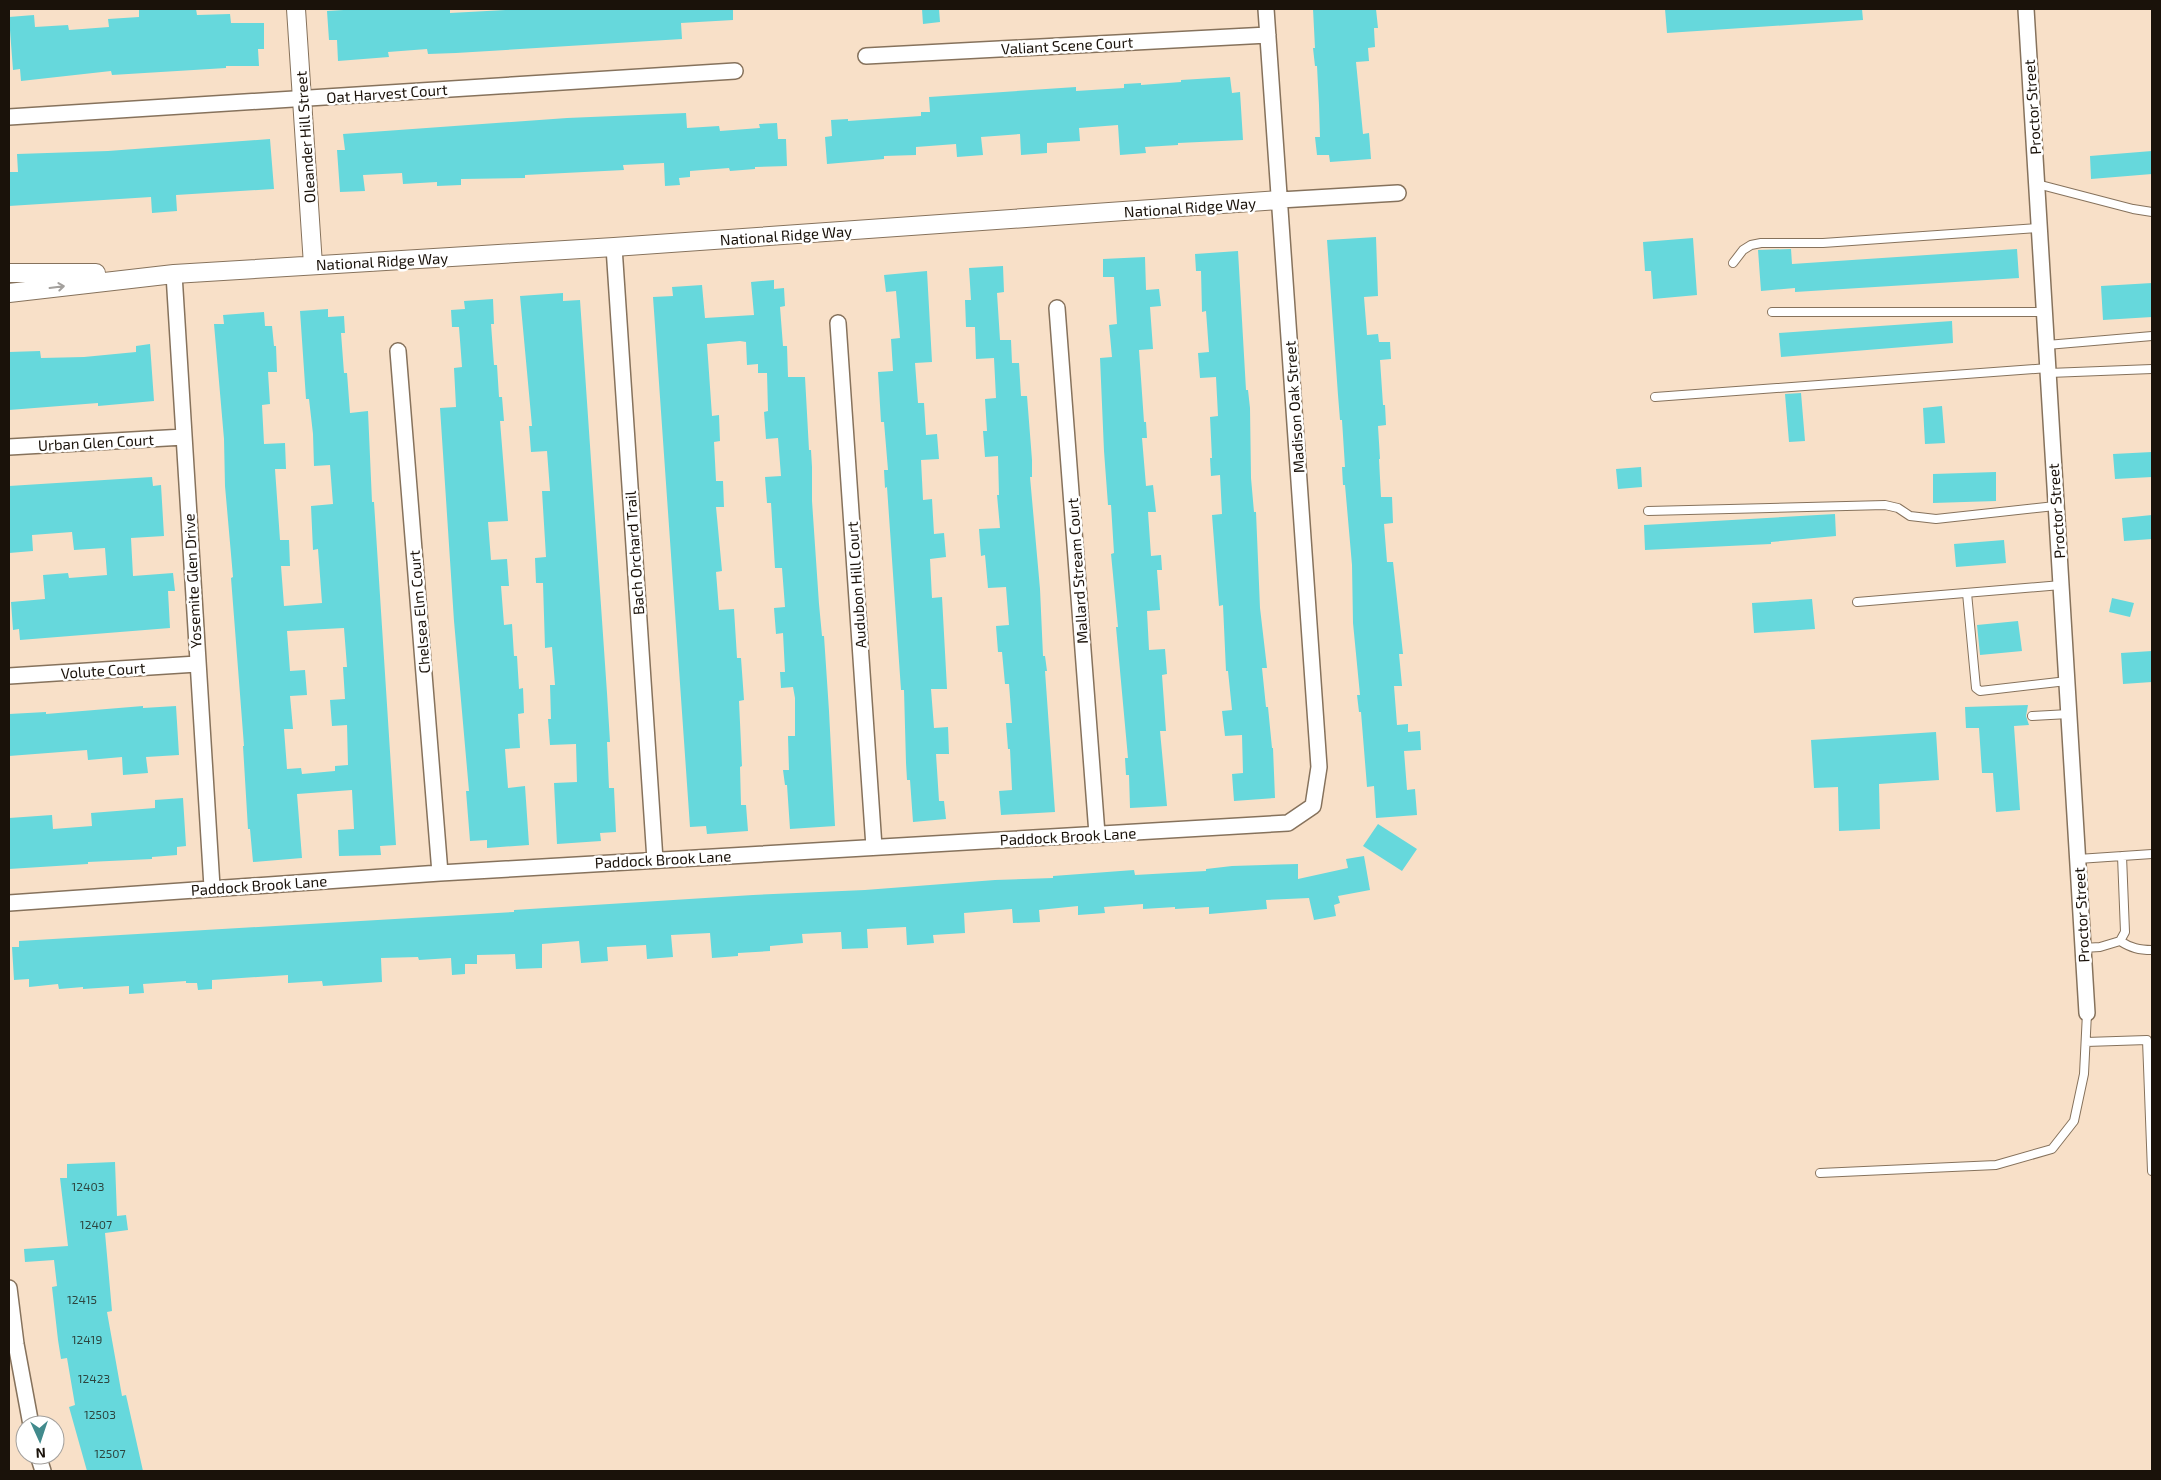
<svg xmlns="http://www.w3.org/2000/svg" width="2161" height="1480" font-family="'Exo 2',sans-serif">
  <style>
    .building { fill: #66d8dc; fill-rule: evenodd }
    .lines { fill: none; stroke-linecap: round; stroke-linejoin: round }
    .service-casing { stroke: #86725c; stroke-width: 10 }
    .minor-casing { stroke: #86725c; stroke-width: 18 }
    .tertiary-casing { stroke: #86725c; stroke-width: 20 }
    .service { stroke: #fff; stroke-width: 8 }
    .minor { stroke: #fff; stroke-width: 15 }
    .tertiary { stroke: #fff; stroke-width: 18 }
    .oneway { stroke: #a3a09d }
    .labels { text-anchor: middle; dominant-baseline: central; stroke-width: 5; stroke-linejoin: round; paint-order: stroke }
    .number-label { font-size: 12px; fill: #2d443e }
    .street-label { font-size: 15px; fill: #1a120a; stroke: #fff }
  </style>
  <rect width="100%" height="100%" fill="#f8e0c8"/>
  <!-- building -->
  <path class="building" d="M161,9H196L197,15L230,14L231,23H264V49H258L259,66H226V68L112,75L111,71L21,81L20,69L13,70L9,17L34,15L35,27L68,25L69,30L109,27L108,19L139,17V10Z
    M360,9H450V13L526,9H733V20L681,23L682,39L456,53L428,54L427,49L388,52L389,57L338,61L337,40H329L327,11Z
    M922,9H939L940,22L923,24Z
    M1313,9H1376L1378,28H1374L1375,47L1368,48L1369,61L1356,62L1363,134L1369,133L1371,159L1330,162L1329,155H1317L1315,137H1320L1319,105L1317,66H1315L1313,48H1315Z
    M1665,9H1862L1863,20L1667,33Z
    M1230,77L1232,93L1240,92L1243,140L1178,143V145L1145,147L1146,153L1120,155L1118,125L1079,128L1080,141L1047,143V153L1021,155L1020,134L981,137L983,155L957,157L956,144L916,147V155L884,156V159L827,164L825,137L832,136L831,120L848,119V121L921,116V112H930L929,97L1076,87V91L1124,88V84L1141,83V85L1181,82V80Z
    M686,113L687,128L719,126L720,131L760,128L759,124L777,123L778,139H786L787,166L755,167V169L730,171L729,168L690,171V177L679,178L680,185L665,186L664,163L623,165L624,170L525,175V178L461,179V185L437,186V182L403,184L402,173L363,175L365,191L340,192L337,150H345L343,134L567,118Z
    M270,139L274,189L176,195L177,211L152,213L151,197L9,206V172H18L17,154L108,151Z
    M2152,151V174L2091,179L2090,156Z
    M1376,237L1378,296L1364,297L1367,335L1378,334L1379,342H1390L1391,359L1380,360L1383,405H1385L1386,425L1378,426L1380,459H1379L1381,497H1392L1393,523L1384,524L1387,562H1393L1403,654H1399L1402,686H1394L1397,725L1408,724V732L1420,731L1421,750L1404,751L1407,790L1415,789L1417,815L1376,818L1374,786L1367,787L1361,712H1359L1357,695H1360L1353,623L1352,565L1345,485H1343L1342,467H1345L1342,420H1340L1338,395L1327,240Z
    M1693,238L1697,295L1653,299L1651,271H1645L1643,242Z
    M1791,249L1792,264L2017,249L2019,278L1795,292V288L1761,291L1758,250Z
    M1238,251L1246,390H1248L1250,408L1251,478L1254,512H1256L1260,608L1267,668H1262L1266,707H1268L1272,748H1273L1275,798L1234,801L1232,774L1243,773L1242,735L1225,736L1222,711L1232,710L1228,671H1226L1223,605L1219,606L1212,515L1222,514L1220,475L1211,476L1210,458H1212L1210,417L1218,416L1216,377L1200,378L1198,353L1209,352L1206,311L1202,312L1201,271H1196L1195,254Z
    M1145,257L1146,290L1159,289L1161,306L1150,307L1153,349L1139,350L1144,422H1146L1147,438H1142L1146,486L1153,485L1156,512H1148L1151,556L1161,555L1162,570H1157L1160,610L1147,611L1149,650L1165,649L1167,674L1162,675L1166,731H1160L1167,806L1130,808L1129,775H1126L1125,758H1128L1116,627H1118L1111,554L1114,553L1111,505H1108L1104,451L1100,358L1112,357L1109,325L1117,324L1114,277H1103V259Z
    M1003,266L1004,292L997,293L1000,340H1011L1012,363H1019L1021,396H1027L1032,460V477H1030L1040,589L1043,656H1045L1047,671H1045L1055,812L1001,815L999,791L1012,790L1010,749H1008L1006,723H1012L1009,684H1005L1002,652H998L996,626L1009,625L1006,587L988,588L985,555L981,556L979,529L1000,528L997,495H999L998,456L985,457L983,431H987L985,399L996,398L994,358L976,359L975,327H966L965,300H971L969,268Z
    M927,271L932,362L915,363L918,403H924L926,435L937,434L939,459L921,460L923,500L932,499L934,534L944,533L946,557L930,559L932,598L942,597L947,689H931L934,728L948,727L949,754H936L939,801H944L946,819L913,822L910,780H907L906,763L904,690H901L887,487L885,488L884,470H888L884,422H881L878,372L893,371L891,339L900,338L896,291L886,292L884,275Z
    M774,280V289L784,288L785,306L780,307L783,346H787L788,377H805L809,450H811L812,467V501L819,604L822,636H824L829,711L835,826L790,829L787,785H785L783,770H789L788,736H795V698L793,687L781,688L780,672H785L783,633L776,634L774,608L785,607L782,568H775L771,503H767L765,477L781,476L778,438L766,439L764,412L768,411L767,373H758V364L747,365L746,342L740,341L707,344L712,416L719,415L720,441L714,442L716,481H723L724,507H716L722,571L716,572L719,610L734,609L737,658H741L744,700L739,701L742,766L740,767L741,805H746L748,831L707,834L706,826L690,827L653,297L673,296L672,287L702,285L705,318L754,315L751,282Z
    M2152,283V317L2103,320L2101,286Z
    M563,293V301L580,300L607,693L610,742H607L609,788H614L616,832L600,833L601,841L557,844L554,783L577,782L576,744L550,745L548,719H551L550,685H555L552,647L545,648L543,583H536L535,558L546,557L542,491H550L547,451L531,452L529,426H532L520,296Z
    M493,299L494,324H491L494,365H497L499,397H502L504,421H500L508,521L488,522L491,560L507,559L509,586H501L504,625L512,624L514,656H517L519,689L523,688L524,713L518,714L520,748L505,749L508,788L525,786L529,845L487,848V840L470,841L466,791H469L454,621L440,408L456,407L454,368L462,367L459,327H452L451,310L465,309L464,301Z
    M328,309V317L344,316L345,333H341L344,373H347L350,413L368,411L372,502H374L396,845L380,846L381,855L339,856L338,830L354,829L352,790L297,794L302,858L253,862L250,829H248L243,746H244L231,578L233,577L225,486L224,439L214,324H224L223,315L264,312L265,326H272L274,346H276L277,372H268L270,404L262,405L264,444L285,443L286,469H275L280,540H289L290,566H281L284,606L322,603L318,549L313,550L311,506L333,504L330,465L314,466L313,434L309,399H306L300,311ZM344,628L347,667H343L345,699L330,700L332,726L347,725L348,765L335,766V771L302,774L301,768L287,769L284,729H293L290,696L307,695L305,670L290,671L287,631Z
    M1952,321L1953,343L1781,357L1779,333Z
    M150,344L154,401L98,406V403L9,410V352L40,351L41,358L84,357L136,352V346Z
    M1801,393L1805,441L1789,442L1785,394Z
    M1942,406L1945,443L1925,444L1923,408Z
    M2152,452V477L2115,479L2113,454Z
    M1641,467L1642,487L1618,489L1616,469Z
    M1996,472V501L1933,503V474Z
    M152,477L153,486L161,485L164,536L131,538L133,576L173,573L175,591H168L170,628L20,640L19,629L13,630L11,602L45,599L43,575L68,573L69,578L107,575L105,548L74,550L72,532L32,535L33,551L9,553V486Z
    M1835,514L1836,536L1771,542V544L1645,550L1644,525Z
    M2152,515V539L2124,541L2122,518Z
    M2004,540L2006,563L1956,567L1954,544Z
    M2112,598L2134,603L2130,617L2109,612Z
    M1812,599L1815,629L1754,633L1752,603Z
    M2018,621L2022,651L1980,655L1977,625Z
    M2152,651V682L2123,684L2121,653Z
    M2028,705L2026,716L2029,725L2014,726L2020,810L1996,812L1993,773H1982L1979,728H1966L1965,707Z
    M143,706V708L176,706L179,755L146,757L148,773L123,775L122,757L88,760L87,750L9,756V714L46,712V714Z
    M1936,732L1939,780L1879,784L1880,829L1839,831L1838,787L1814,788L1811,740Z
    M183,798L186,846L177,847V855L152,857V859L88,862V864L9,869V818L52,815L53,829L92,826L91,813L155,808V800Z
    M1378,824L1417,849L1402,871L1363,846Z
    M1364,856L1370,890L1338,896L1340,903L1334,905L1336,916L1314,920L1309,898L1266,900L1267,909L1209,914V907L1175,909V907L1143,909V904L1104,907L1105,913L1078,915V906L1039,910L1040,922L1013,923L1012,909L964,913L965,933L933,935L934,943L907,945L906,927L867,929L868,948L842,949L841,932L802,934L803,943L770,946V951L738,953V956L712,958L710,933L671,935L673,957L647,959L646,945L607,947L608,961L581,963L579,941L542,944V968L516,969L515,954L477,955V964H465V974L452,975L451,958L419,960L418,957L381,958L382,982L323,986L322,981L288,983V975L212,980V989L198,990L197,983H186V981L143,984L144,993L129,994V986L83,989V987L59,989L58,984L29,987V979L14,980L12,947H19V941L514,912V910L753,895L865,890L995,880L1053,878V876L1134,870L1135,875L1206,871V869L1232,866L1298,864V879L1348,868L1346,859Z
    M115,1162L117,1216L126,1215L128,1230L105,1233L112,1311L107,1312L122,1396L126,1395L143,1471H87L69,1407L75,1405L67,1358L61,1359L58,1340L52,1287L57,1286L54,1260L25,1262L24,1249L68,1246L60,1178H67V1164Z"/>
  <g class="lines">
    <defs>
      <path id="service" d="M2037,184L2133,209L2152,212
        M1733,263L1743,250L1751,245L1761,243H1823L2039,228
        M1772,312H2045
        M2047,345L2152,336
        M2049,373L2152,369
        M1655,397L2048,368
        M1648,511L1885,505L1898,508L1910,516L1936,519L2055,506
        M1967,593L1976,688L1980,691L2067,681
        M1857,602L2061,585
        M2032,716L2069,714
        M2078,859L2152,854
        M2120,941C2131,948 2139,950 2152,950
        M2083,948L2100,947L2120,941L2125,932L2122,856
        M2086,1042L2147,1040L2152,1171
        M1820,1173L1996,1165L2052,1149L2074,1121L2084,1074L2087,1013"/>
      <path id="minor" d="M2026,9L2087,1013
        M866,56L1268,35
        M9,117L735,71
        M1280,200L1398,193
        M614,247L655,860
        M174,274L212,887
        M1057,308L1097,834
        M838,323L874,847
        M398,351L440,873
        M9,447L184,437
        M9,676L197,664
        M9,903L440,873L1288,823L1313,806L1319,767L1266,9
        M9,1288L16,1344L31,1425
        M38,1455L43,1471"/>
      <path id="tertiary" d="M296,9L313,265
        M9,273H96
        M9,293L174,274L614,247L1280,200"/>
    </defs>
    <!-- service casing -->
    <use href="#service" class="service-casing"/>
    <!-- minor casing -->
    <use href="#minor" class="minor-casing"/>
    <!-- tertiary casing -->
    <use href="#tertiary" class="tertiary-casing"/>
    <!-- service -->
    <use href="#service" class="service"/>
    <!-- minor -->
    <use href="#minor" class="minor"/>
    <!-- tertiary -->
    <use href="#tertiary" class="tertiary"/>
  </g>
  <!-- one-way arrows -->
  <defs><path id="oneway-shaft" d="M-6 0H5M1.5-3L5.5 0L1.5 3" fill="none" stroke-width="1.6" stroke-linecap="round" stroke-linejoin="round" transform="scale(1.25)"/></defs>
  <use class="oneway" href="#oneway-shaft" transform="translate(57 287) rotate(-7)"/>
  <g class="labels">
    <!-- number labels -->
    <g class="number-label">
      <text x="88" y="1186">12403</text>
      <text x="96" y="1224">12407</text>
      <text x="82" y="1299">12415</text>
      <text x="87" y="1339">12419</text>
      <text x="94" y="1378">12423</text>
      <text x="100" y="1414">12503</text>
      <text x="110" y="1453">12507</text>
    </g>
    <!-- street labels -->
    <g class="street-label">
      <text transform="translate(1067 45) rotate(-3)">Valiant Scene Court</text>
      <text transform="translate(387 93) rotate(-4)">Oat Harvest Court</text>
      <text transform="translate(2032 107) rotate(-94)">Proctor Street</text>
      <text transform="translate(305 137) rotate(-94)">Oleander Hill Street</text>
      <text transform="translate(1190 207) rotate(-4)">National Ridge Way</text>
      <text transform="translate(786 235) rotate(-4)">National Ridge Way</text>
      <text transform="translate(382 261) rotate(-3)">National Ridge Way</text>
      <text transform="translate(1294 407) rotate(-94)">Madison Oak Street</text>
      <text transform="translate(96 442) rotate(-3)">Urban Glen Court</text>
      <text transform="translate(2056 511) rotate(-94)">Proctor Street</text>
      <text transform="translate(634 553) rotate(-94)">Bach Orchard Trail</text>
      <text transform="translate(1077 571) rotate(-94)">Mallard Stream Court</text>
      <text transform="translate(192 581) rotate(-93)">Yosemite Glen Drive</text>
      <text transform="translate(856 585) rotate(-94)">Audubon Hill Court</text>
      <text transform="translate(419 612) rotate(-95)">Chelsea Elm Court</text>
      <text transform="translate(103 670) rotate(-4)">Volute Court</text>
      <text transform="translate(1068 836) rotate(-3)">Paddock Brook Lane</text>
      <text transform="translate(663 859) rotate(-3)">Paddock Brook Lane</text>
      <text transform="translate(259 885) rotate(-4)">Paddock Brook Lane</text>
      <text transform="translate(2081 915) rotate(-93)">Proctor Street</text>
    </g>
  </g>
  <!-- border -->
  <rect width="2161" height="1480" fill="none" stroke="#1a120a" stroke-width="20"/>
  <!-- north arrow -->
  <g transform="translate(40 1440) rotate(177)"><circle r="24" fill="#ffffff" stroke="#a3a09d"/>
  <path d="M0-4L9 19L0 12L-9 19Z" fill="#418a8c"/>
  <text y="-8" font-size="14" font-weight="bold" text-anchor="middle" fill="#1a120a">N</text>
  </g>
</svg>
